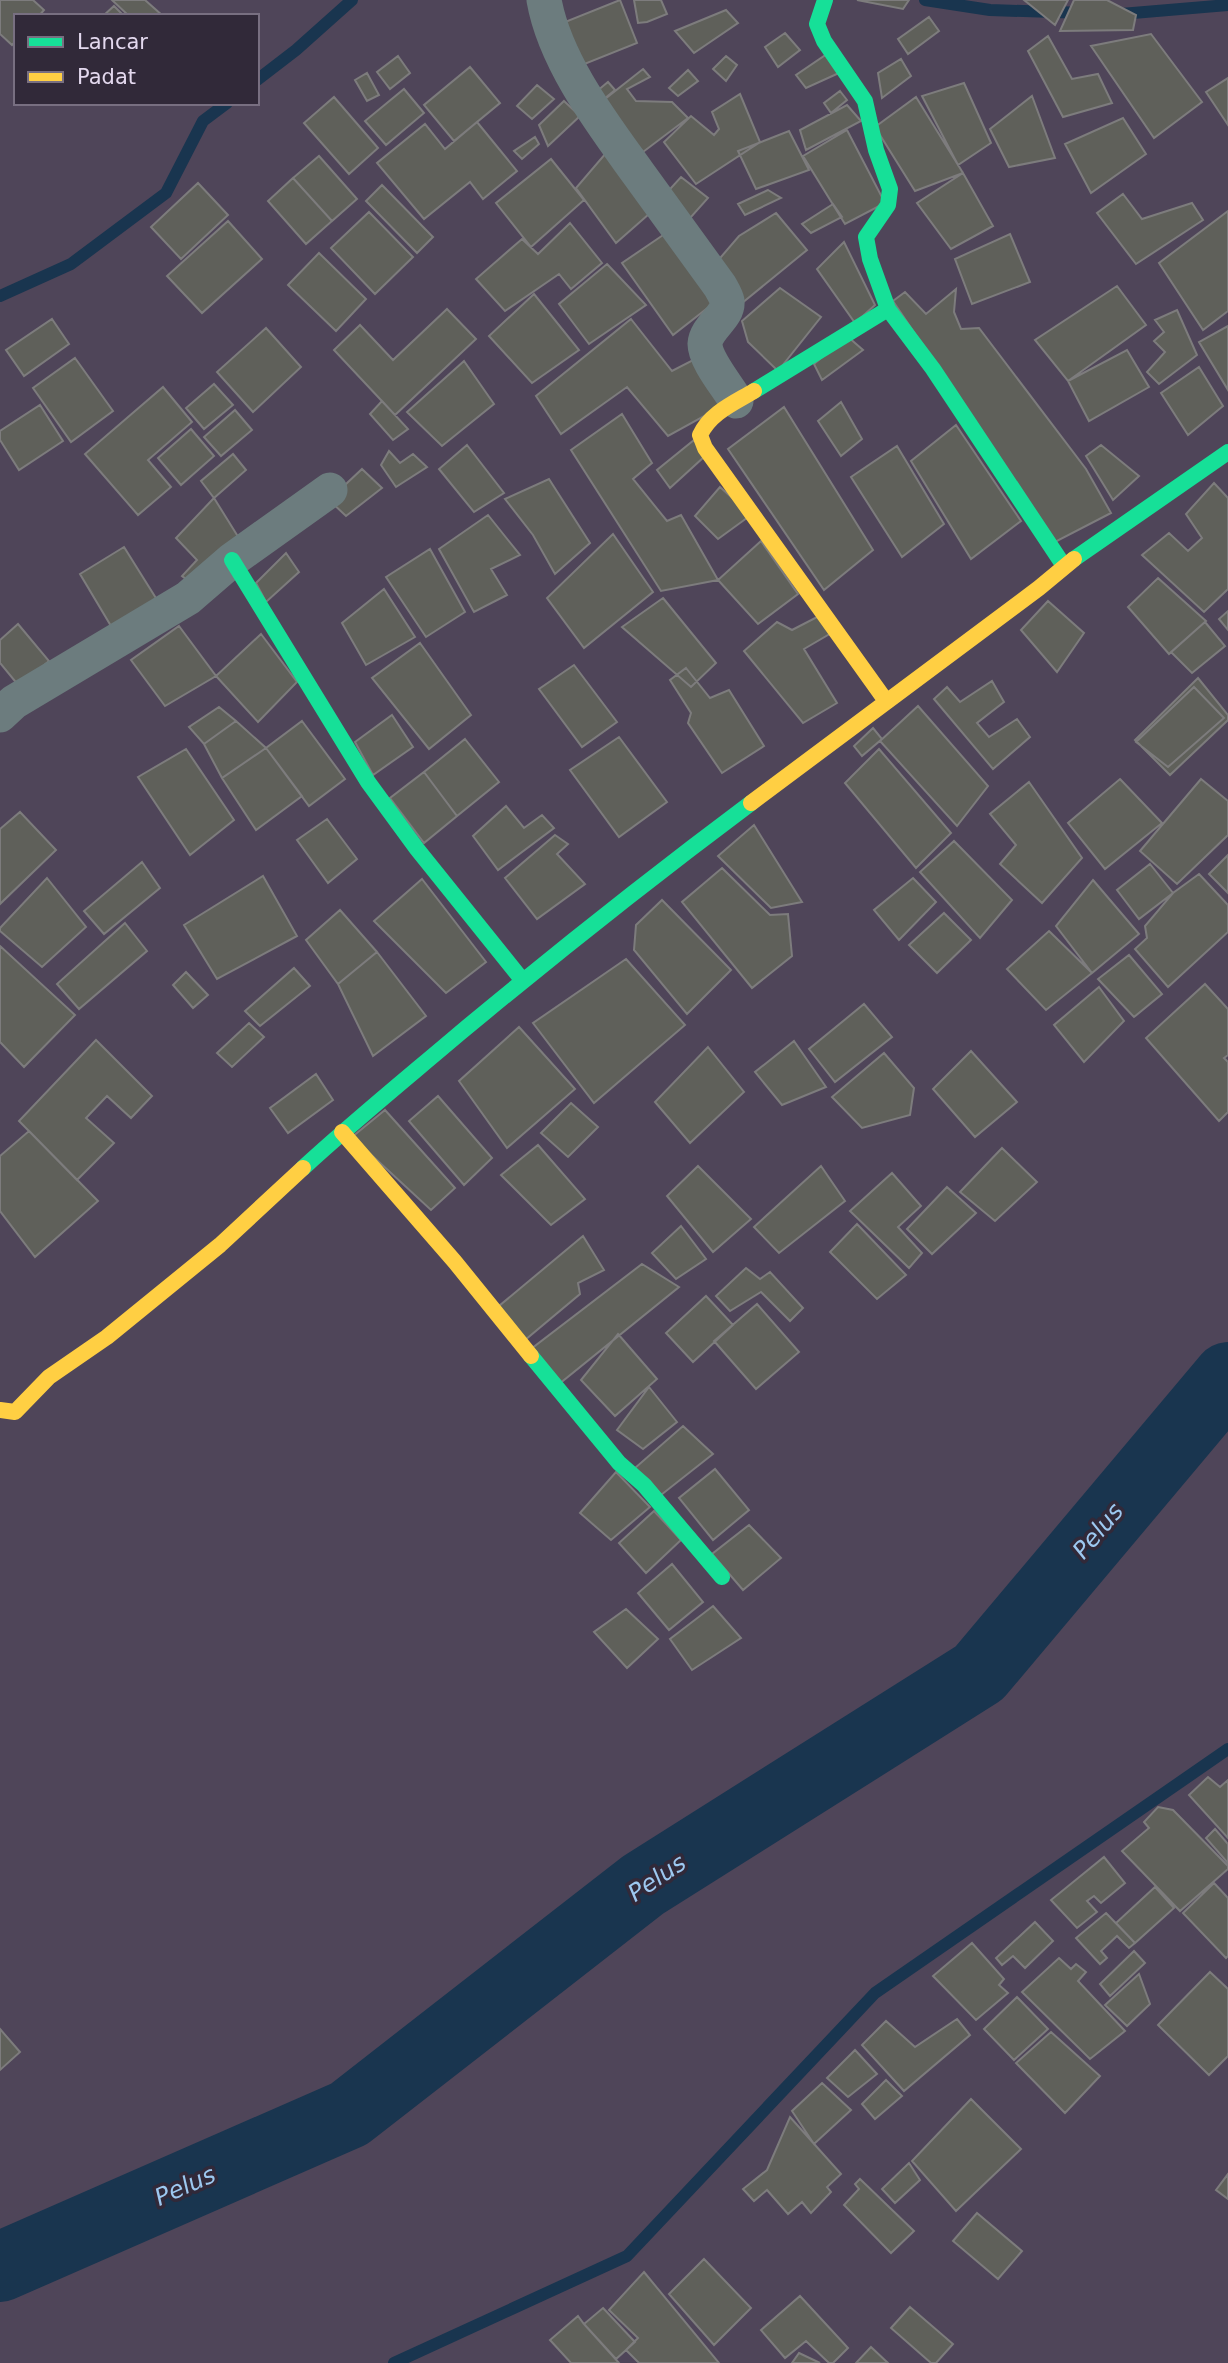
<svg xmlns="http://www.w3.org/2000/svg" width="1228" height="2363" font-family="'DejaVu Sans',sans-serif">
  <style>
    .lines { fill: none; stroke-linecap: round; stroke-linejoin: round }
    .stream { stroke: #19354f; stroke-width: 12 }
    .river { stroke: #19354f; stroke-width: 70 }
    .building { fill: #5f605a; stroke: #7d7c7d; stroke-width: 2 }
    .street { stroke: #6c7c7e; stroke-width: 35 }
    .fast { stroke: #16e098; stroke-width: 16 }
    .slow { stroke: #ffcf43; stroke-width: 16 }
    .labels { text-anchor: middle; dominant-baseline: central; stroke-width: 7; stroke-linejoin: round; paint-order: stroke }
    .water-label { font-size: 24px; font-style: italic; fill: #9dc8f0; stroke: #312939 }
  </style>
  <rect width="100%" height="100%" fill="#4f4559"/>
  <g class="lines">
    <!-- stream -->
    <path class="stream" d="M925,0L990,10L1085,13
      M1121,14L1228,5
      M257,80L296,50L352,0
      M0,296L71,264L166,193L203,121L227,103
      M394,2363L627,2256L875,1993L1228,1749"/>
    <!-- river -->
    <path class="river" d="M0,2267L349,2114L643,1885L979,1673L1228,1377"/>
  </g>
  <!-- building -->
  <path class="building" d="M0,0H33L44,10L39,16H16V41L12,45L0,34Z
    M112,0H145L163,16H129Z
    M620,0L637,43L577,67L560,24Z
    M634,0H661L667,14L647,22L638,23Z
    M857,0H909L903,9Z
    M1024,0H1068L1055,25Z
    M1074,0H1107L1136,15L1133,30L1060,31Z
    M114,6L124,16H103Z
    M726,10L738,23L694,53L675,31Z
    M929,17L939,31L908,54L898,39Z
    M785,33L800,50L778,67L765,47Z
    M1151,34L1202,102L1154,138L1091,46Z
    M1048,36L1072,79L1098,74L1112,103L1063,117L1028,51Z
    M827,54L839,73L806,88L796,75Z
    M398,56L410,73L390,89L377,72Z
    M726,56L737,65L726,81L713,69Z
    M901,59L911,76L882,98L878,73Z
    M470,67L500,103L454,141L424,105Z
    M643,69L650,77L627,89L636,101L672,102L688,118L643,152L600,103Z
    M688,70L698,81L678,96L669,88Z
    M367,73L379,95L367,101L355,80Z
    M1228,78V125L1206,92Z
    M608,82L615,90L604,99L597,91Z
    M964,83L991,143L958,165L922,96Z
    M537,85L554,99L532,119L517,106Z
    M404,89L424,113L386,145L365,121Z
    M840,91L847,100L831,113L824,103Z
    M740,94L760,142L696,184L664,142L691,116L714,135L719,129L712,112Z
    M1032,96L1055,158L1009,167L990,129Z
    M334,97L378,148L349,174L304,123Z
    M916,97L963,173L915,191L875,127Z
    M564,101L580,116L548,146L539,125Z
    M847,105L861,121L806,150L800,130Z
    M1123,118L1146,154L1091,193L1065,144Z
    M477,122L517,171L483,199L470,182L424,219L377,163L425,124L445,149Z
    M847,130L885,203L845,224L803,156Z
    M789,131L809,170L756,189L738,151Z
    M535,137L539,144L522,159L514,151Z
    M606,153L657,207L616,243L576,188Z
    M319,156L357,199L332,221L293,178Z
    M551,159L584,200L531,247L496,203Z
    M963,173L993,226L951,249L917,203Z
    M681,177L708,198L683,226L660,200Z
    M293,178L332,221L306,244L268,201Z
    M198,183L228,215L181,259L151,227Z
    M382,185L433,237L417,253L366,201Z
    M768,190L781,198L745,215L738,204Z
    M1123,194L1142,219L1192,203L1203,220L1136,264L1097,213Z
    M833,204L842,217L811,233L802,224Z
    M1228,211V311L1203,330L1159,263Z
    M369,212L413,257L375,294L331,248Z
    M776,213L807,250L736,308L715,264L739,236Z
    M228,221L262,259L202,313L167,276Z
    M570,223L602,263L571,289L559,274L505,311L476,279L522,239L538,254Z
    M669,231L719,299L673,335L622,263Z
    M1010,234L1030,282L972,304L955,259Z
    M844,242L875,305L855,323L817,269Z
    M319,253L366,299L336,331L288,285Z
    M607,264L646,305L589,344L559,304Z
    M1117,286L1146,325L1068,381L1035,340Z
    M780,288L821,317L778,371L748,342L742,321Z
    M956,289L954,312L961,329L979,328L1086,469L1111,513L1055,542L893,301L905,292L926,314Z
    M534,294L579,350L532,383L489,336Z
    M447,309L476,339L395,415L334,350L360,325L393,360Z
    M1177,310L1197,355L1159,384L1147,372L1165,352L1154,341L1164,332L1155,320Z
    M52,319L69,344L24,376L6,350Z
    M631,319L672,371L697,358L728,403L668,436L627,387L561,434L536,396Z
    M1228,326V390L1199,342Z
    M266,328L301,367L253,412L217,372Z
    M847,336L863,350L822,380L814,364Z
    M1127,350L1149,387L1089,421L1068,381Z
    M75,358L113,411L71,442L33,388Z
    M464,361L494,404L442,446L407,412Z
    M1199,367L1223,406L1188,435L1161,393Z
    M214,384L233,405L204,429L186,408Z
    M163,387L192,422L148,460L171,487L138,515L85,454Z
    M382,401L408,429L393,440L370,414Z
    M841,402L862,439L841,456L818,421Z
    M40,405L63,441L19,470L0,440V431Z
    M784,407L873,550L824,590L728,449Z
    M235,410L252,430L221,456L204,437Z
    M622,414L652,463L633,479L667,521L681,515L718,580L661,591L571,450Z
    M956,425L1021,521L971,559L911,461Z
    M191,429L214,456L181,485L158,458Z
    M694,440L705,456L670,488L657,470Z
    M467,445L504,493L474,512L439,469Z
    M1101,445L1139,476L1113,500L1086,456Z
    M897,446L944,524L902,557L851,477Z
    M389,451L400,463L413,454L427,467L396,487L381,465Z
    M233,454L246,470L214,498L201,481Z
    M362,469L382,488L346,516L329,500Z
    M549,479L590,543L555,574L533,535L505,499Z
    M1214,483L1228,498V589L1204,612L1142,555L1169,533L1188,551L1202,538L1186,514Z
    M720,487L751,515L718,539L695,516Z
    M214,498L242,543L194,585L182,576L197,560L176,538Z
    M488,515L520,555L491,569L507,595L474,612L439,549Z
    M613,534L653,592L584,648L547,598Z
    M761,541L798,594L758,624L718,580Z
    M124,547L159,603L114,631L80,574Z
    M430,549L465,612L426,637L386,577Z
    M286,553L299,572L266,602L256,583Z
    M1158,578L1206,621L1169,654L1128,607Z
    M384,589L415,637L366,665L342,623Z
    M663,598L716,663L691,687L622,627Z
    M1048,601L1084,633L1057,672L1021,630Z
    M1228,611V630L1219,619Z
    M819,616L833,632L804,649L837,703L803,723L744,651L777,622L792,630Z
    M1205,622L1225,646L1192,673L1171,652Z
    M18,624L49,661L19,686L0,663V640Z
    M179,626L216,676L165,706L131,660Z
    M261,634L297,682L258,722L216,676Z
    M420,643L471,715L429,749L372,678Z
    M574,665L617,722L582,747L539,689Z
    M686,668L710,698L729,690L764,746L722,773L688,723L691,713L670,680Z
    M1198,678L1228,715V720L1170,775L1135,740Z
    M992,681L1004,702L977,723L989,737L1017,719L1030,737L993,769L934,699L947,687L960,702Z
    M1194,687L1224,718L1168,767L1136,742Z
    M918,706L988,786L957,826L880,741Z
    M219,707L236,721L204,744L189,727Z
    M392,715L413,747L373,775L355,742Z
    M236,721L266,748L222,778L204,744Z
    M302,721L345,779L309,806L266,748Z
    M873,728L882,739L862,756L854,746Z
    M619,737L667,802L619,837L570,770Z
    M465,739L499,782L457,816L424,772Z
    M266,748L302,796L256,830L222,778Z
    M186,749L234,820L190,855L138,777Z
    M879,749L951,833L916,868L845,783Z
    M424,772L457,816L424,843L390,798Z
    M1120,779L1162,823L1105,869L1068,823Z
    M1201,779L1228,801V835L1177,884L1140,851Z
    M1029,782L1082,858L1042,903L1000,864L1016,845L990,814Z
    M506,806L524,828L542,815L554,828L498,870L473,836Z
    M20,812L56,850L0,904V829Z
    M327,819L357,859L328,883L297,840Z
    M754,825L802,902L771,908L718,856Z
    M555,835L568,844L557,854L585,884L537,919L505,878Z
    M954,841L1012,900L980,938L920,872Z
    M1228,855V893L1209,874Z
    M142,862L160,888L104,934L84,911Z
    M1150,864L1173,893L1139,919L1117,890Z
    M722,868L770,915L788,914L792,956L752,988L682,902Z
    M1199,874L1228,905V932L1168,987L1135,949L1147,938L1145,926L1173,893Z
    M263,876L297,936L217,979L184,925Z
    M47,878L86,927L42,967L0,931V928Z
    M913,878L936,902L899,940L874,910Z
    M422,879L486,962L446,993L374,921Z
    M1093,880L1139,934L1092,973L1056,926Z
    M662,900L731,970L687,1014L634,950L636,925Z
    M340,910L377,952L338,984L306,940Z
    M944,913L971,940L937,973L909,945Z
    M125,923L147,951L79,1009L57,984Z
    M1049,931L1092,973L1046,1010L1007,969Z
    M0,946L75,1015L24,1067L0,1042Z
    M377,952L426,1016L373,1056L338,984Z
    M1129,955L1162,994L1134,1017L1098,979Z
    M626,959L685,1025L594,1103L533,1023Z
    M294,968L310,986L260,1026L245,1011Z
    M186,972L208,995L193,1008L173,985Z
    M1205,984L1228,1009V1055L1224,1058L1228,1062V1112L1219,1121L1146,1038Z
    M1099,987L1124,1021L1084,1062L1054,1025Z
    M864,1004L892,1037L835,1082L809,1049Z
    M249,1023L264,1037L232,1067L217,1053Z
    M519,1027L575,1089L507,1148L459,1081Z
    M96,1040L152,1096L131,1118L107,1096L86,1118L114,1143L77,1180L19,1121Z
    M794,1041L826,1087L782,1105L755,1072Z
    M708,1047L744,1092L690,1143L655,1102Z
    M971,1051L1017,1102L975,1137L933,1089Z
    M884,1053L914,1088L910,1115L862,1128L832,1097Z
    M316,1074L333,1100L288,1133L270,1108Z
    M438,1096L492,1158L464,1185L409,1121Z
    M571,1103L598,1127L568,1157L541,1133Z
    M385,1110L455,1188L431,1210L352,1137Z
    M29,1131L98,1201L35,1257L0,1211V1156Z
    M538,1145L585,1199L551,1225L501,1175Z
    M1002,1148L1037,1182L995,1221L960,1192Z
    M698,1166L751,1219L713,1252L667,1196Z
    M821,1166L845,1201L779,1253L754,1227Z
    M892,1173L921,1206L898,1227L922,1253L909,1268L850,1211Z
    M947,1187L976,1213L932,1254L907,1229Z
    M857,1224L906,1275L877,1299L830,1252Z
    M681,1226L706,1259L676,1279L652,1253Z
    M583,1236L604,1270L578,1283L580,1294L525,1340L499,1306Z
    M642,1264L679,1287L559,1384L531,1349Z
    M746,1268L760,1279L770,1272L803,1308L790,1321L761,1292L730,1311L716,1296Z
    M706,1296L733,1325L693,1362L666,1333Z
    M757,1304L799,1352L756,1389L714,1341Z
    M618,1334L657,1379L615,1416L581,1380Z
    M649,1387L677,1422L643,1449L617,1430Z
    M683,1426L713,1454L661,1495L635,1468Z
    M715,1469L749,1510L713,1540L679,1498Z
    M616,1472L650,1507L611,1540L580,1513Z
    M654,1511L681,1540L646,1573L619,1543Z
    M749,1525L781,1558L743,1590L712,1554Z
    M672,1564L703,1602L669,1630L638,1593Z
    M713,1606L741,1638L692,1670L670,1639Z
    M626,1609L658,1639L627,1668L594,1632Z
    M1208,1777L1220,1787L1228,1780V1838L1189,1795Z
    M1158,1807L1173,1810L1228,1866V1869L1180,1911L1122,1851L1149,1828L1144,1822Z
    M1215,1829L1228,1844V1863L1206,1838Z
    M1104,1857L1125,1883L1101,1903L1094,1896L1087,1901L1097,1912L1077,1928L1051,1900Z
    M1214,1883L1228,1898V1956L1226,1958L1183,1913Z
    M1155,1887L1174,1908L1135,1943L1116,1923Z
    M1106,1913L1135,1943L1129,1948L1117,1936L1101,1951L1107,1958L1100,1964L1076,1938Z
    M1035,1922L1053,1941L1025,1968L1013,1956L1002,1965L996,1958Z
    M972,1943L1004,1979L999,1985L1008,1993L976,2020L933,1976Z
    M1134,1951L1145,1963L1110,1996L1100,1984Z
    M1059,1958L1071,1969L1076,1964L1086,1972L1078,1981L1125,2031L1090,2059L1022,1992Z
    M1210,1972L1228,1989V2056L1209,2075L1158,2025Z
    M1139,1974L1150,2004L1127,2026L1105,2005Z
    M1017,1997L1048,2029L1014,2060L984,2029Z
    M957,2019L970,2035L904,2091L862,2045L886,2021L915,2047Z
    M0,2029L20,2052L0,2070Z
    M1051,2032L1100,2076L1065,2113L1016,2063Z
    M855,2050L877,2074L848,2097L827,2078Z
    M886,2080L902,2096L875,2119L862,2104Z
    M822,2083L851,2110L814,2144L792,2111Z
    M971,2099L1021,2149L956,2211L912,2161Z
    M790,2117L841,2174L827,2187L831,2192L811,2213L802,2202L788,2214L767,2190L754,2201L743,2189L767,2170Z
    M909,2163L920,2180L895,2203L882,2189Z
    M1228,2174V2199L1216,2190Z
    M860,2179L914,2231L891,2253L844,2205L859,2189L855,2184Z
    M977,2213L1022,2251L998,2279L953,2241Z
    M704,2259L751,2308L714,2345L669,2294Z
    M644,2272L719,2363H639L626,2350L638,2338L609,2310Z
    M800,2296L848,2348L833,2363H829L806,2341L785,2358L761,2330Z
    M910,2307L953,2344L936,2363H931L891,2328Z
    M603,2308L635,2342L616,2359L584,2324Z
    M578,2316L584,2324L619,2363H571L550,2340Z
    M871,2347L888,2363H856Z
    M799,2353L820,2363H792Z"/>
  <g class="lines">
    <!-- street -->
    <path class="street" d="M544,0C555,62 602,123 638,173C665,210 692,248 720,286C722,290 726,296 727,301C729,317 706,327 705,344C705,360 728,387 736,401
      M0,715L14,702L188,598L232,560L330,490"/>
    <!-- fast -->
    <path class="fast" d="M825,0L817,24L824,41L865,101L876,150L890,189L888,205L866,237L870,259L888,309L933,369L1064,566
      M754,391L888,309
      M1074,559L1228,452
      M232,560L368,782L417,849L523,981
      M303,1168C354,1121 407,1078 460,1033C555,954 652,877 751,803
      M531,1356L619,1463L644,1485L722,1577"/>
    <!-- slow -->
    <path class="slow" d="M754,391C734,403 710,413 700,435L705,448L886,701
      M751,803L1039,588L1074,559
      M342,1132L455,1262L531,1356
      M0,1410L15,1412L49,1377L107,1337L220,1245L303,1168"/>
  </g>
  <g class="labels">
    <!-- water labels -->
    <g class="water-label">
      <text transform="translate(1098 1531) rotate(-50)">Pelus</text>
      <text transform="translate(657 1878) rotate(-34)">Pelus</text>
      <text transform="translate(185 2186) rotate(-24)">Pelus</text>
    </g>
  </g>
  <!-- legend -->
  <rect x="14" y="14" width="245" height="91" fill="#312939" stroke="#786f81" stroke-width="2"/>
  <rect x="28" y="37" width="35" height="10" fill="#16e098" stroke="#786f81" stroke-width="2"/>
  <text x="77" y="49" font-size="21" fill="#e3d8ee">Lancar</text>
  <rect x="28" y="72" width="35" height="10" fill="#ffcf43" stroke="#786f81" stroke-width="2"/>
  <text x="77" y="84" font-size="21" fill="#e3d8ee">Padat</text>
</svg>
